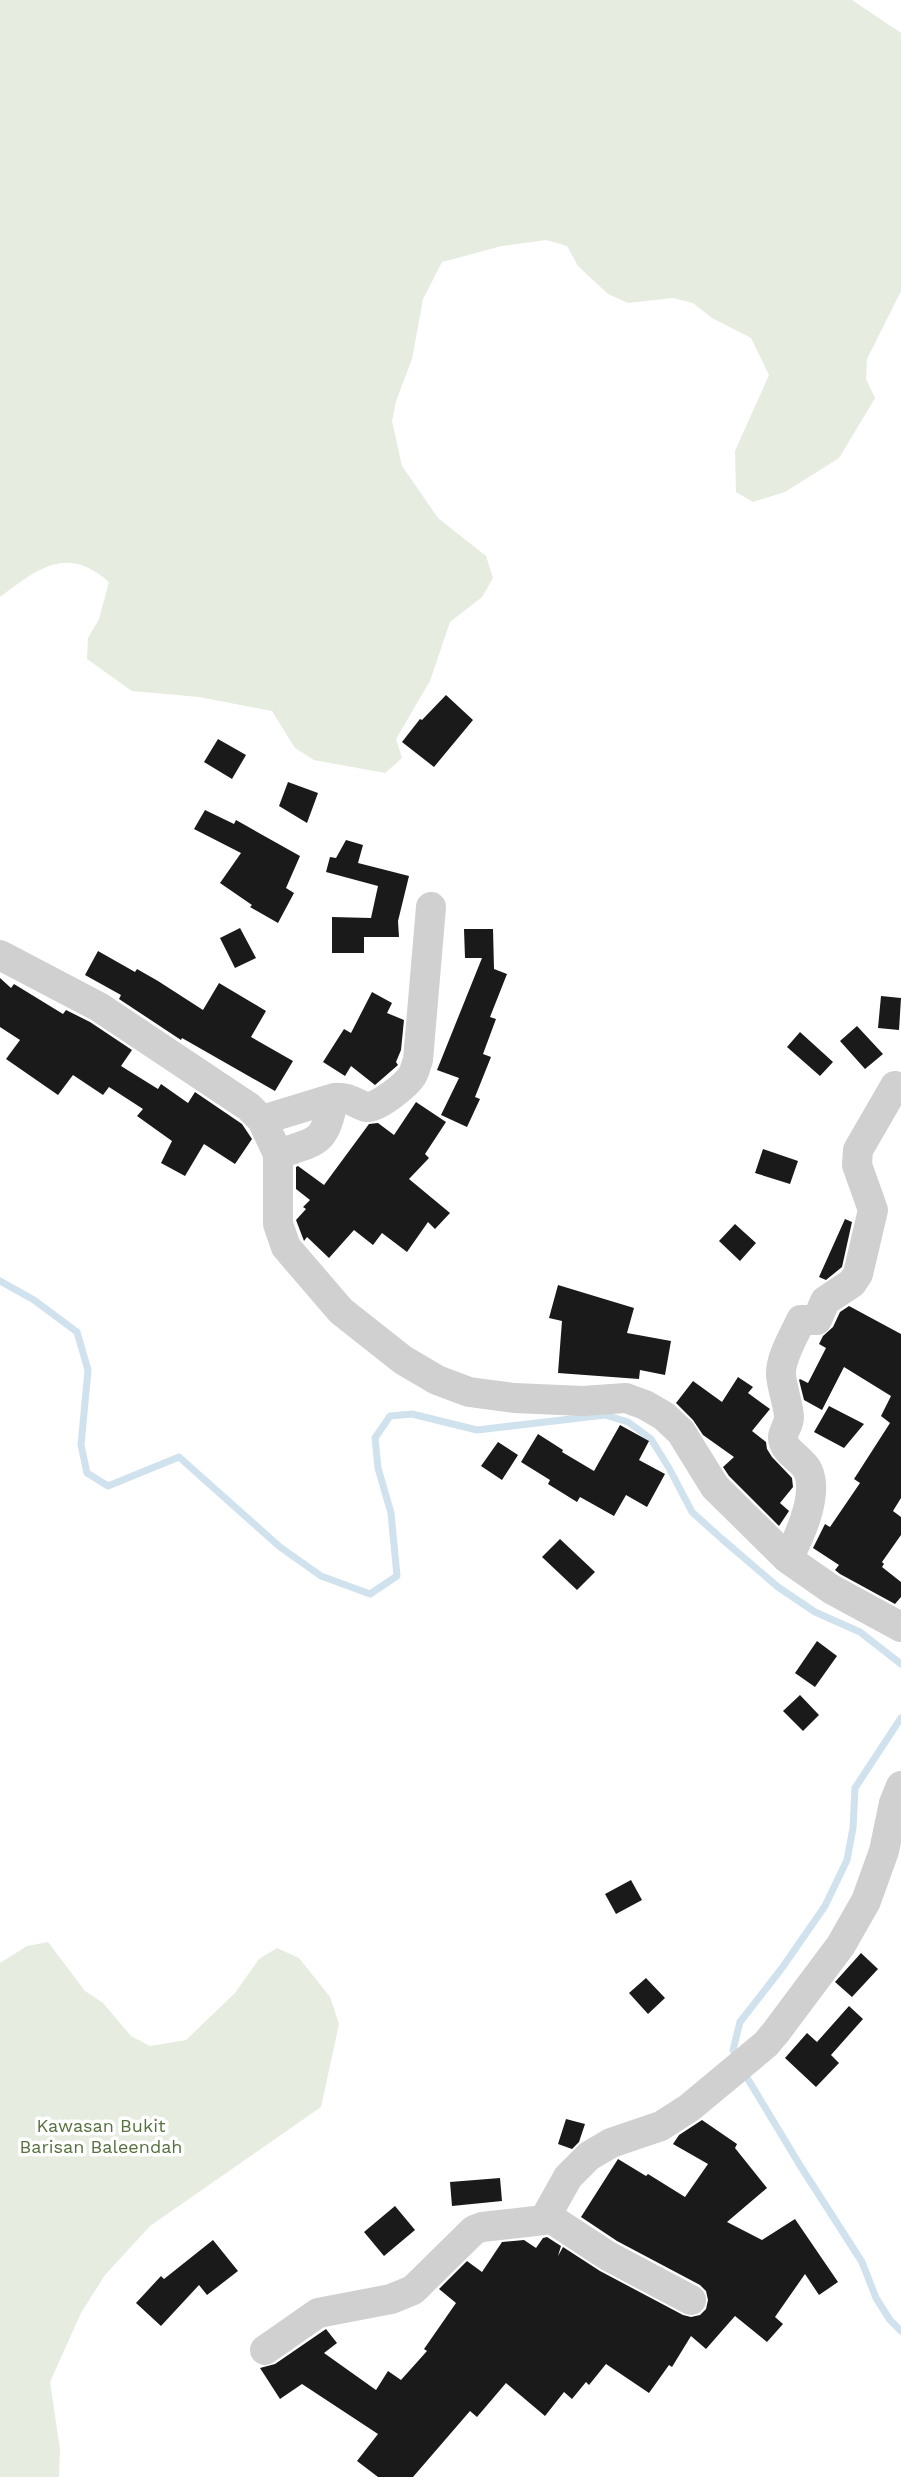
<svg xmlns="http://www.w3.org/2000/svg" width="901" height="2477" font-family="'Work Sans',sans-serif">
  <style>
    .green { fill: #e6ecdf }
    .lines { fill: none; stroke-linecap: round; stroke-linejoin: round }
    .stream { stroke: #cfe2ee; stroke-width: 7 }
    .building { fill: #1a1a1a }
    .minor { stroke: #d0d0d0; stroke-width: 30 }
    .labels { text-anchor: middle; dominant-baseline: central; stroke-width: 7; stroke-linejoin: round; paint-order: stroke }
    .park-label { font-size: 18px; fill: #56703f; stroke: #fff }
  </style>
  <rect width="100%" height="100%" fill="#fff"/>
  <!-- green -->
  <path class="green" d="M0,0H852L901,33V291L867,359L866,379L875,398L839,458L785,492L753,502L736,492L735,451L769,375L751,338L712,318L693,303L673,298L628,303L608,294L578,266L567,246L546,240L502,246L442,262L423,299L412,359L396,401L392,421L402,466L438,518L486,556L493,578L482,597L450,622L430,681L396,739L402,758L385,773L314,760L295,748L272,711L199,697L132,691L87,659L88,638L99,619L109,582C67,544 37,569 0,597Z
    M48,1942L85,1991L103,2003L131,2036L150,2046L186,2040L235,1993L259,1959L277,1948L299,1958L315,1978L330,1997L339,2024L321,2107L150,2226L105,2275L81,2313L50,2382L60,2450L59,2477H0V1963L27,1946Z"/>
  <g class="lines">
    <!-- stream -->
    <path class="stream" d="M0,1281L34,1300L77,1332L88,1370L81,1445L87,1473L108,1486L179,1457L280,1547L321,1576L370,1594L397,1576L391,1513L378,1468L375,1438L390,1416L412,1414L477,1430L605,1415L628,1422L651,1439L669,1468L692,1512L722,1539L778,1587L815,1612L860,1632L901,1664
      M738,2060L733,2050L740,2022L782,1968L825,1906L847,1860L853,1828L855,1788L901,1718
      M743,2071L801,2167L862,2262L876,2298L890,2320L901,2331"/>
  </g>
  <!-- building -->
  <path class="building" d="M446,695L473,720L434,767L402,742L420,719L422,720Z
    M218,739L246,755L232,779L204,762Z
    M288,782L318,793L307,823L279,806Z
    M205,810L234,824L236,820L300,856L286,888L294,893L278,923L250,907L252,905L220,883L241,853L194,829Z
    M346,840L363,845L358,863L409,876L398,921L399,937H364V953H332V917L371,918L378,886L326,872L330,857L336,858Z
    M240,928L256,958L235,968L220,938Z
    M464,929H493L494,969L507,974L490,1017L496,1019L483,1054L491,1057L475,1097L480,1099L467,1127L441,1115L459,1078L437,1070L482,958H465Z
    M98,951L135,972L137,969L158,981L203,1010L219,983L266,1011L251,1037L293,1061L275,1091L182,1038L181,1040L119,999L121,995L85,975Z
    M0,978L11,988L14,984L63,1014L66,1010L90,1022L132,1050L121,1066L158,1089L161,1084L188,1103L195,1092L242,1124L252,1139L235,1164L204,1144L185,1176L161,1163L172,1141L137,1116L143,1109L109,1087L103,1095L73,1075L58,1095L6,1059L20,1040L0,1027Z
    M372,992L392,1003L387,1013L404,1020L401,1050L396,1062L398,1065L375,1085L351,1066L345,1076L323,1062L344,1029L351,1033Z
    M881,996L901,998L899,1030L878,1028Z
    M857,1026L883,1054L865,1069L840,1041Z
    M800,1032L833,1062L820,1076L787,1047Z
    M416,1102L446,1122L425,1154L429,1158L409,1179L450,1213L435,1229L428,1222L407,1252L382,1233L373,1245L354,1230L329,1258L307,1237L304,1241L296,1220L306,1209L303,1207L310,1200L296,1189V1167L298,1166L324,1185L369,1124L378,1123L394,1135Z
    M763,1149L798,1161L790,1184L755,1173Z
    M845,1219L852,1222L842,1267L826,1280L819,1277Z
    M735,1224L756,1243L740,1261L719,1241Z
    M558,1285L634,1308L627,1333L671,1341L665,1375L640,1370L639,1379L558,1373L562,1321L549,1318Z
    M849,1306L901,1334V1498L893,1511L901,1517V1535L882,1562L884,1564L882,1567L901,1582V1597L895,1604L840,1574L835,1570L839,1565L813,1548L825,1524L830,1527L860,1483L854,1479L890,1423L881,1416L891,1396L844,1367L822,1410L804,1400L799,1380L800,1379L808,1383L826,1348L819,1344L823,1336L833,1327L840,1312Z
    M738,1377L753,1387L748,1393L770,1409L752,1431L766,1442L767,1449L772,1457L792,1478L793,1487L780,1503L789,1511L779,1526L729,1476L723,1467L734,1457L703,1435L693,1420L676,1403L693,1381L722,1402Z
    M829,1406L864,1424L844,1448L814,1432Z
    M620,1425L649,1441L639,1460L665,1474L647,1507L626,1495L614,1516L580,1497L577,1502L548,1484L550,1480L521,1462L538,1434L563,1450L562,1452L594,1471Z
    M498,1442L518,1455L502,1480L481,1466Z
    M560,1539L595,1572L577,1590L542,1557Z
    M817,1641L837,1656L815,1687L795,1673Z
    M800,1695L819,1715L803,1731L783,1711Z
    M631,1880L642,1900L616,1914L605,1894Z
    M861,1953L878,1969L852,1997L835,1982Z
    M646,1978L665,1998L648,2014L629,1993Z
    M849,2006L863,2019L831,2055L839,2063L816,2087L785,2058L807,2033L817,2042Z
    M566,2119L585,2124L579,2142L572,2149L558,2144Z
    M702,2120L737,2144L735,2148L767,2188L727,2222L762,2240L795,2219L838,2282L819,2295L805,2274L775,2317L783,2324L767,2342L735,2316L706,2349L691,2336L672,2367L669,2365L649,2393L606,2364L589,2385L586,2382L572,2399L564,2392L545,2416L506,2383L477,2417L470,2411L413,2477H378L357,2461L378,2434L302,2384L280,2399L260,2368L275,2364L326,2329L337,2343L324,2353L376,2390L388,2371L401,2380L427,2351L424,2349L456,2303L439,2289L467,2261L482,2272L502,2242L524,2240L536,2248L543,2238L547,2237L561,2246L558,2256L563,2247L600,2271L683,2315L691,2317L700,2315L706,2309L708,2300L706,2291L700,2285L617,2241L581,2217L618,2159L646,2176L648,2174L685,2197L708,2164L673,2144L679,2135Z
    M500,2178L502,2201L452,2206L450,2182Z
    M395,2206L415,2230L384,2256L364,2232Z
    M213,2240L238,2271L207,2295L199,2285L161,2326L136,2303L161,2276L164,2279Z"/>
  <g class="lines">
    <!-- minor -->
    <path class="minor" d="M0,955L99,1007L249,1107L262,1120L278,1154V1224L286,1247L341,1311L403,1360L437,1380L469,1392L514,1398L583,1401L626,1398L645,1405L664,1416L681,1432L715,1487L788,1559L831,1589L901,1627
      M262,1120L334,1098
      M278,1154C321,1140 324,1143 334,1098C348,1096 354,1103 366,1107C377,1109 406,1085 412,1076C415,1071 416,1065 418,1060L431,907
      M788,1559C799,1537 819,1496 808,1471C803,1460 788,1454 784,1443C780,1433 789,1427 789,1417C789,1407 782,1388 781,1375C780,1358 794,1336 801,1320H817L825,1301L852,1283L858,1274L873,1210L857,1165L858,1150L895,1086
      M547,2216L608,2256L691,2300
      M265,2350L318,2313L391,2299L413,2290L474,2230L482,2227L544,2220L568,2177L589,2156L611,2143L661,2126L689,2108L766,2044L776,2032L841,1945L866,1901L884,1851L894,1803L901,1786"/>
  </g>
  <g class="labels">
    <!-- park labels -->
    <g class="park-label">
      <text x="101" y="2125">Kawasan Bukit<tspan x="101" dy="21">Barisan Baleendah</tspan></text>
    </g>
  </g>
</svg>
